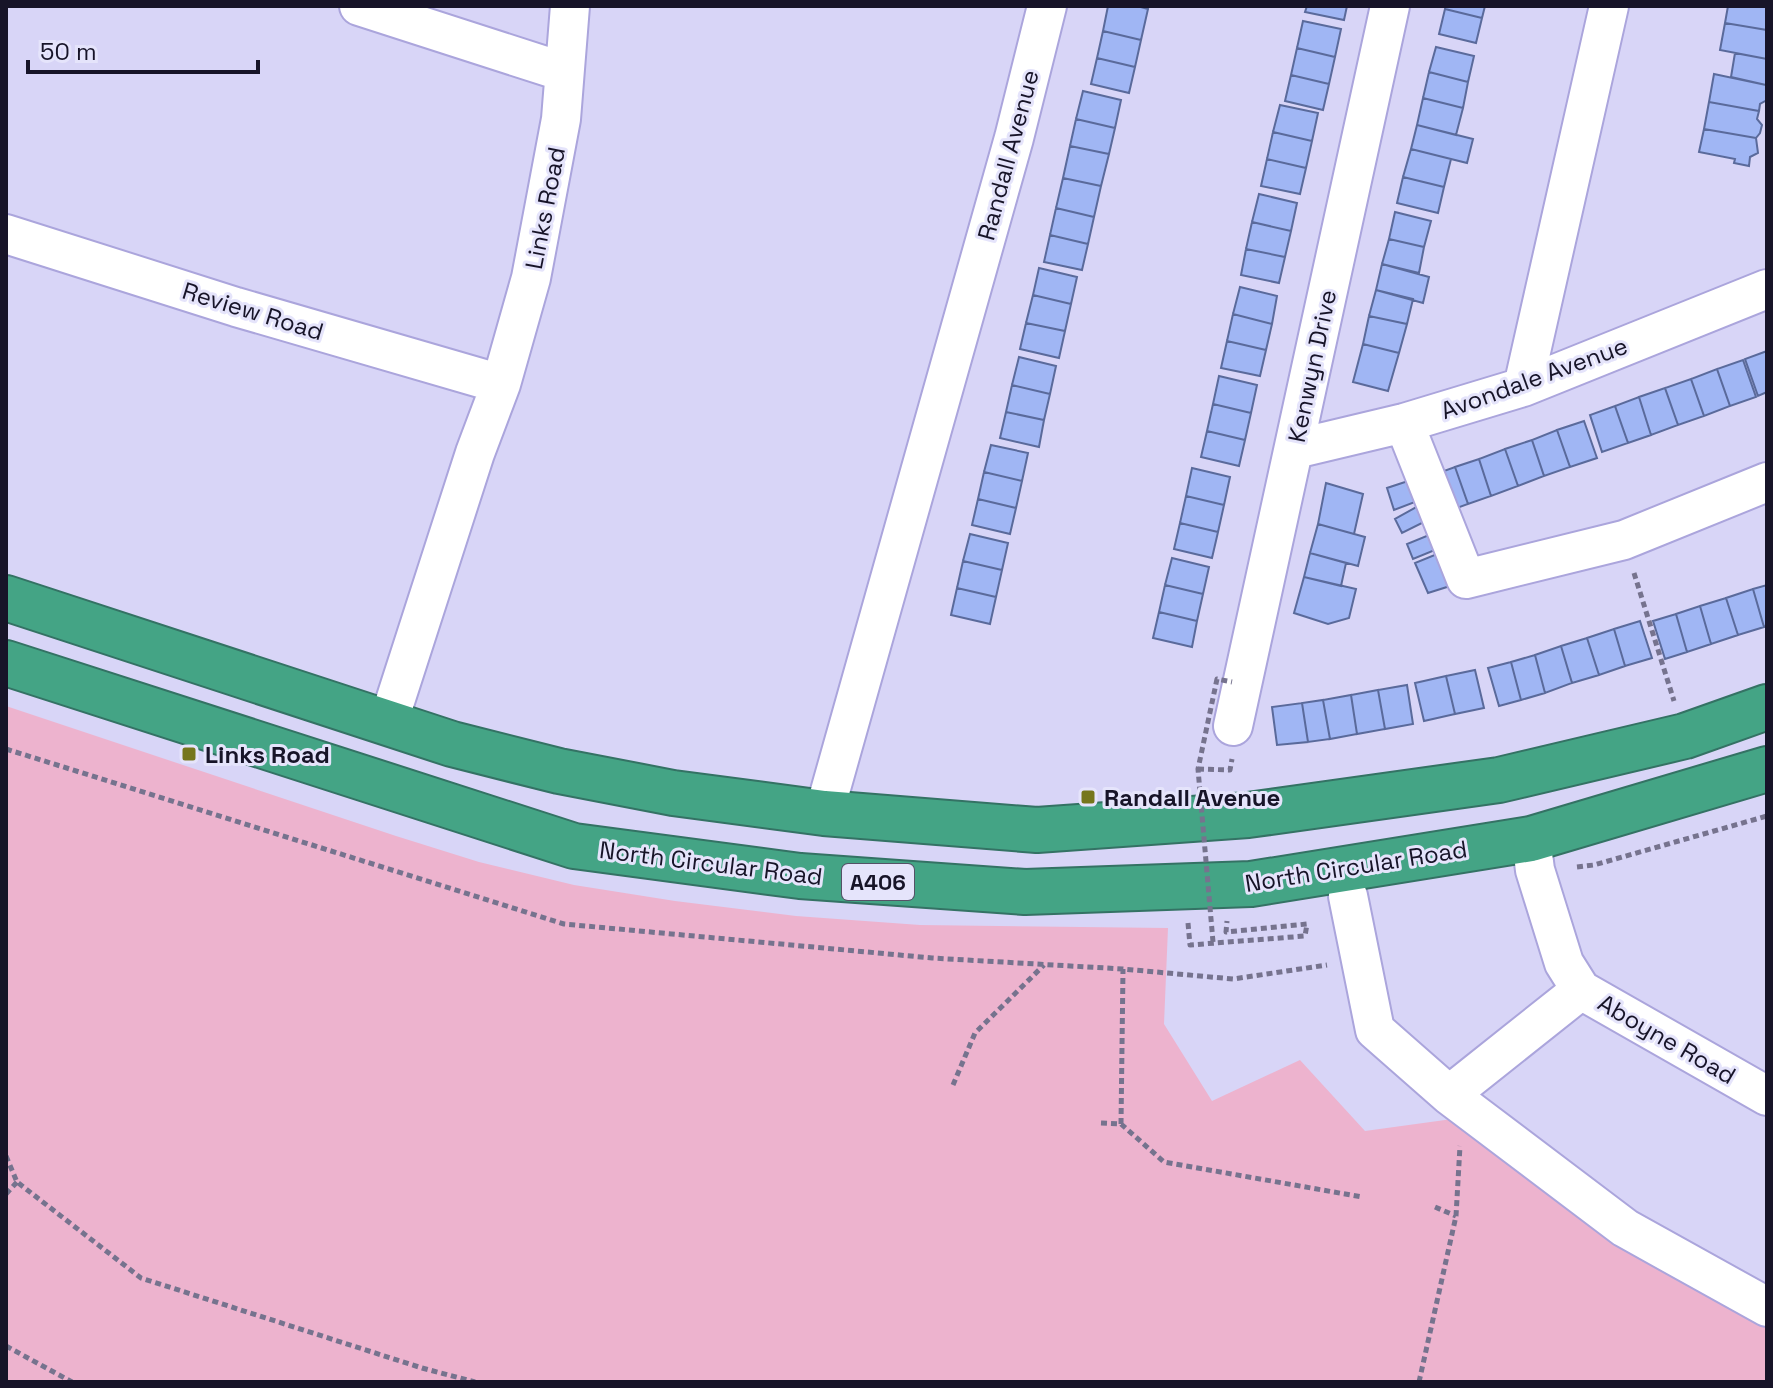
<svg xmlns="http://www.w3.org/2000/svg" width="1773" height="1388" font-family="'Space Grotesk',sans-serif">
  <style>
    .green { fill: #edb3ce }
    .building { fill: #a0b6f4; stroke: #5a6a9b; stroke-width: 2 }
    .lines { fill: none; stroke-linecap: round; stroke-linejoin: round }
    .minor-casing { stroke: #aba5dc; stroke-width: 42 }
    .highway-casing { stroke: #347264; stroke-width: 48 }
    .path { stroke: #76738e; stroke-width: 5; stroke-dasharray: 6 4; stroke-linecap: butt }
    .minor { stroke: #fff; stroke-width: 38 }
    .highway { stroke: #44a485; stroke-width: 44 }
    .path-bridge { stroke: #76738e; stroke-width: 5; stroke-dasharray: 6 4; stroke-linecap: butt }
    .poi-dot { fill: #76761c; stroke: #e5e4fb; stroke-width: 3 }
    .labels { text-anchor: middle; dominant-baseline: central; stroke-width: 6; stroke-linejoin: round; paint-order: stroke }
    .shield { fill: #e5e4fb; stroke: #555267; stroke-width: 2 }
    .shield-label { font-size: 22px; font-weight: bold; fill: #171428 }
    .street-label { font-size: 24px; fill: #171428; stroke: #e5e4fb }
    .poi-label { font-size: 24px; font-weight: bold; fill: #171428; stroke: #e5e4fb; text-anchor: start }
  </style>
  <rect width="100%" height="100%" fill="#d8d5f7"/>
  <!-- green -->
  <path class="green" d="M6,706L396,836L479,862L574,885L675,901L796,916L920,925L1168,928L1164,1024L1212,1101L1300,1060L1365,1131L1496,1113L1619,1208L1767,1292V1382H9L6,1378Z"/>
  <!-- building -->
  <path class="building" d="M1108,6H1137L1148,9L1141,40L1103,31Z
    M1307,6H1347L1344,20L1305,12Z
    M1446,6H1485L1482,18L1445,9Z
    M1728,6H1767V30L1725,23Z
    M1445,9L1482,18L1476,43L1439,34Z
    M1303,21L1341,29L1335,57L1297,48Z
    M1725,23L1767,30V59L1720,50Z
    M1103,31L1141,40L1135,67L1097,58Z
    M1436,47L1474,56L1468,82L1429,72Z
    M1297,48L1335,57L1329,84L1291,75Z
    M1735,53L1767,59L1766,85L1731,77Z
    M1097,58L1135,67L1129,93L1091,84Z
    M1429,72L1468,82L1463,108L1423,98Z
    M1714,74L1766,85L1767,100L1760,104L1759,111L1709,102Z
    M1291,75L1329,84L1323,110L1285,101Z
    M1083,91L1121,100L1115,128L1076,119Z
    M1423,98L1463,108L1456,135L1417,125Z
    M1709,102L1759,111L1757,119L1762,125L1760,133L1756,138L1704,129Z
    M1280,105L1318,113L1312,141L1273,132Z
    M1076,119L1115,128L1109,154L1070,146Z
    M1417,125L1473,139L1467,163L1411,149Z
    M1704,129L1756,138L1758,153L1750,157L1749,166L1734,163L1735,159L1699,152Z
    M1273,132L1312,141L1306,168L1267,159Z
    M1070,146L1109,154L1101,186L1063,178Z
    M1411,149L1451,159L1444,187L1403,177Z
    M1267,159L1306,168L1300,194L1261,186Z
    M1403,177L1444,187L1438,213L1397,203Z
    M1063,178L1101,186L1094,217L1056,208Z
    M1259,194L1297,203L1291,231L1252,222Z
    M1056,208L1094,217L1088,244L1050,235Z
    M1395,212L1431,221L1424,247L1389,239Z
    M1252,222L1291,231L1285,257L1246,249Z
    M1050,235L1088,244L1082,270L1044,262Z
    M1389,239L1424,247L1419,273L1382,264Z
    M1246,249L1285,257L1279,283L1241,275Z
    M1382,264L1429,277L1423,303L1376,290Z
    M1039,268L1077,277L1071,304L1033,295Z
    M1240,287L1277,296L1272,324L1233,314Z
    M1376,290L1413,299L1407,324L1369,316Z
    M1033,295L1071,304L1065,331L1026,323Z
    M1233,314L1272,324L1266,350L1227,341Z
    M1369,316L1407,324L1399,353L1363,344Z
    M1026,323L1065,331L1059,358L1020,349Z
    M1227,341L1266,350L1260,376L1221,368Z
    M1363,344L1399,353L1388,391L1353,382Z
    M1767,351V392L1758,396L1745,359Z
    M1019,357L1056,366L1050,394L1012,385Z
    M1743,360L1756,397L1730,406L1717,369Z
    M1717,369L1730,406L1704,416L1691,379Z
    M1219,376L1257,385L1251,413L1213,404Z
    M1691,379L1704,416L1678,425L1665,388Z
    M1012,385L1050,394L1044,420L1006,412Z
    M1665,388L1678,425L1651,435L1639,397Z
    M1639,397L1651,435L1628,443L1615,406Z
    M1213,404L1251,413L1245,440L1207,431Z
    M1615,406L1628,443L1602,452L1590,415Z
    M1006,412L1044,420L1039,447L1000,438Z
    M1584,421L1597,458L1570,467L1557,430Z
    M1557,430L1570,467L1544,476L1532,440Z
    M1207,431L1245,440L1239,466L1201,457Z
    M1532,440L1544,476L1518,486L1505,449Z
    M991,445L1028,453L1022,481L984,472Z
    M1505,449L1518,486L1491,496L1479,459Z
    M1479,459L1491,496L1468,504L1455,467Z
    M1455,467L1468,504L1443,513L1430,476Z
    M1192,468L1230,477L1224,505L1186,496Z
    M984,472L1022,481L1016,508L978,499Z
    M1408,481L1415,502L1394,510L1387,488Z
    M1326,483L1363,494L1354,534L1318,524Z
    M1186,496L1224,505L1218,532L1180,523Z
    M978,499L1016,508L1010,534L972,525Z
    M1420,505L1426,521L1402,533L1395,519Z
    M1180,523L1218,532L1212,558L1174,549Z
    M1318,524L1365,537L1358,566L1310,553Z
    M970,534L1008,543L1002,570L963,561Z
    M1429,535L1435,550L1413,559L1407,544Z
    M1310,553L1346,563L1341,586L1304,577Z
    M1437,554L1450,586L1428,593L1415,563Z
    M1172,558L1209,567L1203,594L1165,585Z
    M963,561L1002,570L996,597L957,588Z
    M1304,577L1356,589L1349,618L1328,624L1294,613Z
    M1165,585L1203,594L1197,621L1159,612Z
    M1767,585V626L1764,627L1753,589Z
    M957,588L996,597L990,624L951,615Z
    M1753,589L1764,627L1738,635L1726,598Z
    M1726,598L1738,635L1711,644L1700,606Z
    M1700,606L1711,644L1687,652L1676,614Z
    M1159,612L1197,621L1192,647L1153,638Z
    M1676,614L1687,652L1665,659L1653,621Z
    M1640,621L1652,658L1625,666L1614,629Z
    M1614,629L1625,666L1599,675L1587,638Z
    M1587,638L1599,675L1572,683L1561,646Z
    M1561,646L1572,683L1545,693L1535,655Z
    M1535,655L1545,693L1521,700L1511,662Z
    M1511,662L1521,700L1499,706L1488,668Z
    M1475,670L1484,708L1455,714L1446,676Z
    M1446,676L1455,714L1424,721L1415,683Z
    M1407,685L1413,724L1385,729L1378,690Z
    M1378,690L1385,729L1357,734L1351,695Z
    M1351,695L1357,734L1330,739L1323,700Z
    M1323,700L1330,739L1308,742L1302,703Z
    M1302,703L1308,742L1277,745L1272,707Z"/>
  <g class="lines">
    <defs>
      <path id="minor" d="M359,6L564,72
        M6,234L236,307L501,384
        M1523,387L1609,6
        M1404,423L1466,579L1624,540L1767,482
        M1295,449L1404,423L1523,387L1767,289
        M388,723L475,453L501,384L531,278L561,119L570,6
        M1233,726L1390,6
        M824,813L1014,138L1047,6
        M1531,839L1535,870L1564,963L1581,990L1767,1096
        M1348,896L1375,1030L1449,1095
        M1581,990L1449,1095L1625,1228L1767,1307"/>
      <path id="highway" d="M6,598L452,744L559,771L673,793L824,813L1037,830L1248,815L1499,780L1685,736L1767,707
        M6,663L574,846L800,876L1025,892L1251,884L1531,839L1767,769"/>
    </defs>
    <!-- minor casing -->
    <use href="#minor" class="minor-casing"/>
    <!-- highway casing -->
    <use href="#highway" class="highway-casing"/>
    <!-- path -->
    <path class="path" d="M1634,573L1674,701
      M6,749L564,924L932,958L1123,969L1233,979L1327,965
      M1198,769L1230,770L1232,759
      M1577,867L1594,865L1767,816
      M1188,923L1190,945L1305,936L1307,924L1226,932L1227,921
      M953,1085L975,1033L1044,965
      M1101,1123L1121,1124L1123,969
      M1121,1124L1164,1162L1362,1197
      M6,1156L17,1182L141,1278L422,1368L475,1382
      M6,1194L17,1182
      M1435,1207L1456,1216
      M6,1346L72,1382
      M1419,1382L1456,1216L1460,1146"/>
    <!-- minor -->
    <use href="#minor" class="minor"/>
    <!-- highway -->
    <use href="#highway" class="highway"/>
    <!-- path-bridge -->
    <path class="path-bridge" d="M1213,942L1198,769L1217,679L1232,682"/>
  </g>
  <!-- markers -->
  <g class="poi-dot">
    <rect x="181" y="746" width="16" height="16" rx="4"/>
    <rect x="1080" y="789" width="16" height="16" rx="4"/>
  </g>
  <g class="labels">
    <!-- shield labels -->
    <rect class="shield" x="842" y="864" width="72" height="36" rx="6"/>
    <g class="shield-label">
      <text x="878" y="882">A406</text>
    </g>
    <!-- street labels -->
    <g class="street-label">
      <text transform="translate(1008 155) rotate(-75)">Randall Avenue</text>
      <text transform="translate(545 208) rotate(-79)">Links Road</text>
      <text transform="translate(253 311) rotate(17)">Review Road</text>
      <text transform="translate(1312 366) rotate(-78)">Kenwyn Drive</text>
      <text transform="translate(1534 378) rotate(-20)">Avondale Avenue</text>
      <text transform="translate(711 863) rotate(7)">North Circular Road</text>
      <text transform="translate(1356 866) rotate(-9)">North Circular Road</text>
      <text transform="translate(1667 1039) rotate(30)">Aboyne Road</text>
    </g>
    <!-- poi labels -->
    <g class="poi-label">
      <text x="205" y="754">Links Road</text>
      <text x="1104" y="797">Randall Avenue</text>
    </g>
  </g>
  <!-- border -->
  <rect width="1773" height="1388" fill="none" stroke="#171428" stroke-width="16"/>
  <!-- scale -->
  <path d="M28 60v12h230v-12" fill="none" stroke="#171428" stroke-width="4"/>
  <text x="40" y="60" font-size="24" fill="#171428" stroke="#e5e4fb" stroke-width="6" paint-order="stroke">50 m</text>
</svg>
